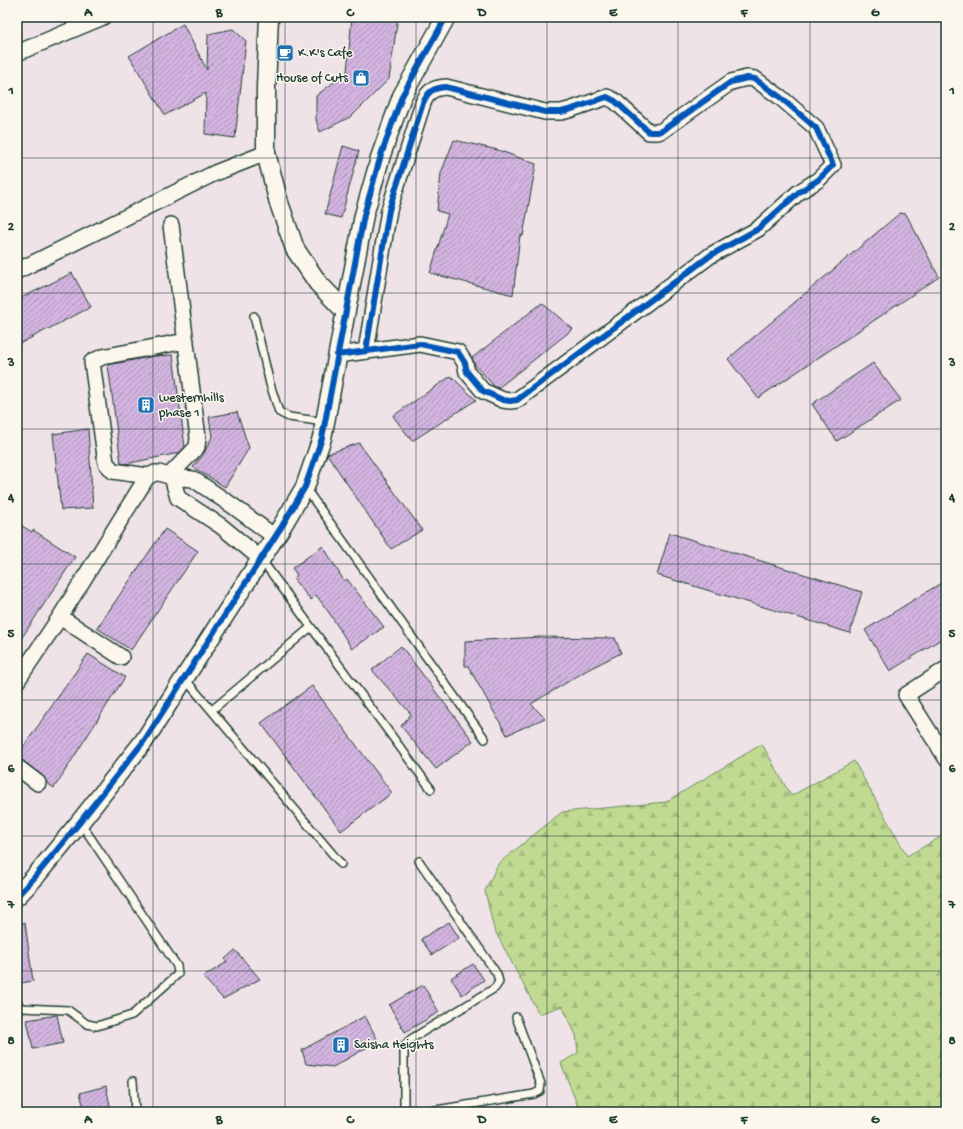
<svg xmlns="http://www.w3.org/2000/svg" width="963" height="1129" font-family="'Gochi Hand',sans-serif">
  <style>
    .forest { fill: url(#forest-firs); stroke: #708c62 }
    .building { fill: url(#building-hatch); stroke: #1f3d34 }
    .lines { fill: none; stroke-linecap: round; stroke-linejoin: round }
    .service-casing { stroke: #1f3d34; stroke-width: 10 }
    .minor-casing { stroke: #1f3d34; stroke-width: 18 }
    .tertiary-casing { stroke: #1f3d34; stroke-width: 21 }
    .service { stroke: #fbf7ec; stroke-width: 7 }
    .minor { stroke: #fbf7ec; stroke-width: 15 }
    .tertiary { stroke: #fbf7ec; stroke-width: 18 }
    .cycleway-casing { stroke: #fbf7ec; stroke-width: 8 }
    .cycleway { stroke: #0057b8; stroke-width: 6 }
    .grid { fill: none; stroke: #1f3d34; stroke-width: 1; stroke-opacity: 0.55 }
    .labels { text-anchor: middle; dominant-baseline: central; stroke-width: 3; stroke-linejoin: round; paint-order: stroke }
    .poi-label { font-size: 13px; fill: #1f3d34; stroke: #fbf7ec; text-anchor: start }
    .neatline { fill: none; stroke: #1f3d34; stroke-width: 1.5 }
    .grid-label { font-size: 13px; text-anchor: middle; font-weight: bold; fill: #1f3d34 }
  </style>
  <defs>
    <pattern id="forest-firs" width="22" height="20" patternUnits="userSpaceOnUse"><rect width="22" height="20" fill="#c0da91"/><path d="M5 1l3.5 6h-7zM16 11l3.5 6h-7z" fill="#a5bc7e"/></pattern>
    <pattern id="building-hatch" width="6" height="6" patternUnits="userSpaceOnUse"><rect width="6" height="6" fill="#d3b4e0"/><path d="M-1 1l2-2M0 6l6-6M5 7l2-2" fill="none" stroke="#ab94b6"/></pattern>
  </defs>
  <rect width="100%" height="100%" fill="#efe3e8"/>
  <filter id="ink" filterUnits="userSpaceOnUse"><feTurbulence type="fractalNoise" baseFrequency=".025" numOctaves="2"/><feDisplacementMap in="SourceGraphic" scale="8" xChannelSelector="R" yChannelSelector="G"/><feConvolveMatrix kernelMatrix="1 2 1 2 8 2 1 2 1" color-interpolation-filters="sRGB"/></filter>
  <g filter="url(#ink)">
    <!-- forest -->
    <path class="forest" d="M762,744L791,796L854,761L907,856L946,834V1112H580L561,1063L578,1053L576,1035L562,1006L539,1014L494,929L485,891L498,864L562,812L666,802Z"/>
    <!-- building -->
    <path class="building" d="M352,17H398L389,79L352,116L320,132L316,120V96L347,72Z
      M183,24L207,70L208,34L233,29L246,41L235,138L205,134L206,93L165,115L129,56Z
      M454,140L498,150L536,164L523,236L520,235L513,295L430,273L448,214L437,211L441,173Z
      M343,146L359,151L341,218L325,214Z
      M900,213L906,214L939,277L758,398L728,359Z
      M72,273L91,307L17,345V300Z
      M542,303L573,329L498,388L495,387L475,365L472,358Z
      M173,355L185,447L179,453L125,464L121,463L108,365L154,356Z
      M873,363L901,400L837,441L812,404Z
      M451,376L476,400L412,441L393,416Z
      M237,412L249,448L225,487L193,467L204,453L212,437L209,417Z
      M88,429L93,508L61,510L53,434Z
      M359,443L422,530L391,549L327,454Z
      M17,523L32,532L33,530L75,557L17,645Z
      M165,529L198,551L131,650L97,628Z
      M670,533L862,592L850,633L657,575Z
      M323,546L344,581L347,579L384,627L352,649L330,614L316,595L311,600L294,580L297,575L292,568Z
      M946,580V636L890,671L865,630Z
      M541,637L615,638L621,653L589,669L531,704L545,718L507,735L468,666H465V641Z
      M401,646L473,741L436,769L401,726L411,714L372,670Z
      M88,654L125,677L54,788L47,783L43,776L22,760L17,758V756Z
      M312,686L392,793L341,831L261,723Z
      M449,922L459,938L432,955L421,939Z
      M17,923H25L33,981L20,983L17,958Z
      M235,950L260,979L223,999L203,977L227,962L225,959Z
      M473,964L484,980L462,995L451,978Z
      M423,985L439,1012L405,1032L389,1005Z
      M57,1015L63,1043L33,1049L27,1020Z
      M365,1016L378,1041L333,1067L306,1064L302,1050Z
      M106,1086L111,1110L103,1112H85L80,1093Z"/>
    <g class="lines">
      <defs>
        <path id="service" d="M254,316L270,384L279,412L289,417L325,422
          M306,489L485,739
          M261,559L311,627
          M185,679L341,864
          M212,710L311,627L431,789
          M17,1001L20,1007L22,1008L68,1010L87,1024L97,1026L132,1015L178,974L177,966L80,822
          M133,1081L135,1112
          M404,1112V1049L405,1045L411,1039L495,988L499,982L497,974L419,861
          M424,1112L534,1094L540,1091L541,1084L516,1017"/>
        <path id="minor" d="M17,53L103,17
          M17,271L215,173L266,153
          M337,355L420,344L458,352L465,363L467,372L483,391L503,400L510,401L517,400L711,255L758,229L799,192L818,180L833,165L816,128L780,97L755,79L747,78L731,82L663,130L658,132H649L615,101L607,97L569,110L561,112H545L446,87C433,88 428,91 423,103L389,210L366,351
          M148,476L113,471L106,463L92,362L102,357L186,341
          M169,476L197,447L198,438L171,225
          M172,477L178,498L221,526L261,559
          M60,617L121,657
          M946,669L906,695L946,758
          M17,681L60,617L147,477L155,473H159L172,477L193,479L233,506L275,537
          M17,767L38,783"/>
        <path id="tertiary" d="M269,17L266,87V153L279,203L295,249L318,283L345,311
          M17,896L34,878L80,822L144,741L282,526L305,487L322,438L364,215L381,155L402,96L446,17"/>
      </defs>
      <!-- service casing -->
      <use href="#service" class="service-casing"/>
      <!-- minor casing -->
      <use href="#minor" class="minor-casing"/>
      <!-- tertiary casing -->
      <use href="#tertiary" class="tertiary-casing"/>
      <!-- service -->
      <use href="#service" class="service"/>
      <!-- minor -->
      <use href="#minor" class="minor"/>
      <!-- tertiary -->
      <use href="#tertiary" class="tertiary"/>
      <defs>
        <path id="cycleway" d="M337,355L420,344L458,352L465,363L467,372L483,391L503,400L510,401L517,400L711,255L758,229L799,192L818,180L833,165L816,128L780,97L755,79L747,78L731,82L663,130L658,132H649L615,101L607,97L569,110L561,112H545L446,87C433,88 428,91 423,103L389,210L366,351
          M17,896L34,878L80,822L144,741L282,526L305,487L322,438L364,215L381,155L402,96L446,17"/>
      </defs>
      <!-- cycleway casing -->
      <use href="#cycleway" class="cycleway-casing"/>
      <!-- cycleway -->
      <use href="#cycleway" class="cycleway"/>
    </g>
  </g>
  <!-- grid -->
  <path class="grid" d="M153,17V1112M285,17V1112M416,17V1112M547,17V1112M678,17V1112M810,17V1112M17,158H946M17,293H946M17,429H946M17,564H946M17,700H946M17,836H946M17,971H946"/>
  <!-- icons -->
  <defs>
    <symbol id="cafe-square" viewBox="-11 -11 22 22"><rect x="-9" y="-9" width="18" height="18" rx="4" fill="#1f6fb2" stroke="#fbf7ec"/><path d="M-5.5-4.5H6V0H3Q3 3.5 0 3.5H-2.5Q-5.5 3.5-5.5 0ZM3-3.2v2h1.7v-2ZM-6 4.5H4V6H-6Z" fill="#fff"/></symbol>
    <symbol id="shop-square" viewBox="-11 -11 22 22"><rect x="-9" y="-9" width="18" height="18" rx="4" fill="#1f6fb2" stroke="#fbf7ec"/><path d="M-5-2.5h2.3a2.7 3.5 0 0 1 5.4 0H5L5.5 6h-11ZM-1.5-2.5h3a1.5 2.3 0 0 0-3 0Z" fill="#fff"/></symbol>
    <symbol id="building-square" viewBox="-11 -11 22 22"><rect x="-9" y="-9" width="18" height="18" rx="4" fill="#1f6fb2" stroke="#fbf7ec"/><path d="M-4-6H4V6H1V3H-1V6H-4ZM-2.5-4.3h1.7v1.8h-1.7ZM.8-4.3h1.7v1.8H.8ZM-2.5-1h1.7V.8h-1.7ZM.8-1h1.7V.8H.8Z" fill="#fff"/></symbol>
  </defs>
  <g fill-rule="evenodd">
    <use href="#cafe-square" x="275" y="43" width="20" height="20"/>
    <use href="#shop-square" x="351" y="68" width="20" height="20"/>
    <use href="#building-square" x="136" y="395" width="20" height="20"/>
    <use href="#building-square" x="331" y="1035" width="20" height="20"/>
  </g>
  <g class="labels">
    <!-- poi labels -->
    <g class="poi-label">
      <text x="298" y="53">K.K's Cafe</text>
      <text x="348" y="78" text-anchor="end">House of Cuts</text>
      <text x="159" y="398">westernhills<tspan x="159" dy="15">phase 1</tspan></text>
      <text x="354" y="1045">Saisha Heights</text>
    </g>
  </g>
  <!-- margin -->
  <rect width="963" height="1129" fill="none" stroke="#fbf7ec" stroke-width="44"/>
  <rect x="22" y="22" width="919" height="1085" class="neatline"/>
  <g class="grid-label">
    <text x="88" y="16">A</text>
    <text x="219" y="16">B</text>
    <text x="350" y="16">C</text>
    <text x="482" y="16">D</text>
    <text x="613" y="16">E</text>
    <text x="744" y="16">F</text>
    <text x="875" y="16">G</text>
    <text x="11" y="94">1</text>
    <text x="952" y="94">1</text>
    <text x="11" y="230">2</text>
    <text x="952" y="230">2</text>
    <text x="11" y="366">3</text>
    <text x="952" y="366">3</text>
    <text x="11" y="501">4</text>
    <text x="952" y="501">4</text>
    <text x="11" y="637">5</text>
    <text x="952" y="637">5</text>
    <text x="11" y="772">6</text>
    <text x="952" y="772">6</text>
    <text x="11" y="908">7</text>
    <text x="952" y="908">7</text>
    <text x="11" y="1044">8</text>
    <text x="952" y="1044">8</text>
    <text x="88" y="1123">A</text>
    <text x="219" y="1123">B</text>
    <text x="350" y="1123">C</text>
    <text x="482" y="1123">D</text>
    <text x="613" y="1123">E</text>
    <text x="744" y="1123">F</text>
    <text x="875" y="1123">G</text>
  </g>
</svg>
